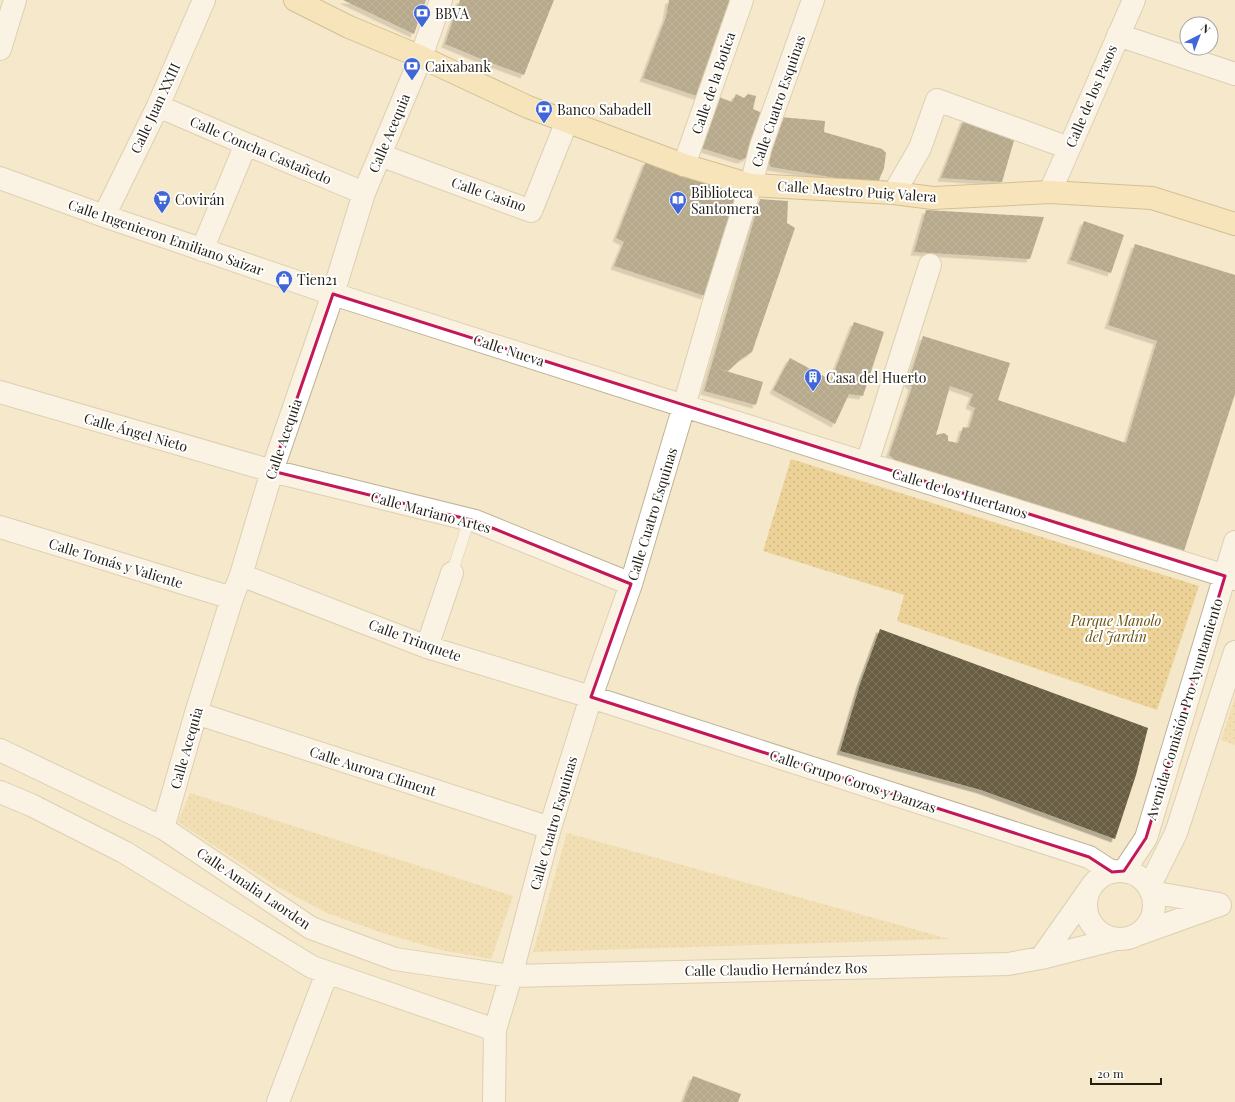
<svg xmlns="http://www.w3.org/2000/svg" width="1235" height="1102" font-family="'Playfair Display',serif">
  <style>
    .grass { fill: url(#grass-dots) }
    .building { fill: url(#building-cross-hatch); fill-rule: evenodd; filter: url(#shadow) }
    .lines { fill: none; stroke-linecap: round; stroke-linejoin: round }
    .lane-casing { stroke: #bfb296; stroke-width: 12 }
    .street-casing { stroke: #bfb296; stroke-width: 24 }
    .primary-casing { stroke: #aa8f4f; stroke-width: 24 }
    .lane { stroke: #fff; stroke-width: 11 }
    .street { stroke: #fff; stroke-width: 22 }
    .primary { stroke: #f8e0a9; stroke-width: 22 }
    .marked { fill: none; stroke: #c2185b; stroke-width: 3; stroke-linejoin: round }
    .labels { text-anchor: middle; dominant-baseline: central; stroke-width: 4; stroke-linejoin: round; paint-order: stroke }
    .poi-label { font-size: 14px; fill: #231e13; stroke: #fff; text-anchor: start }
    .street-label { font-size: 14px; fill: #231e13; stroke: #fff }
    .park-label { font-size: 14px; font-style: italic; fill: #69510c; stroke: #fff }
  </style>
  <defs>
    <pattern id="grass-dots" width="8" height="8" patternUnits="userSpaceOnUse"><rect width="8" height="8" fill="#ecd297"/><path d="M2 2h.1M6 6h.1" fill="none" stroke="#cab481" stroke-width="1.8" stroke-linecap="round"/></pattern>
    <pattern id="building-cross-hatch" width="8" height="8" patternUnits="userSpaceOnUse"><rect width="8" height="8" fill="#695d43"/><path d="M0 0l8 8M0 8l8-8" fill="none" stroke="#7e7560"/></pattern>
    <filter id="shadow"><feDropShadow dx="-3.5" dy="3.5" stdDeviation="0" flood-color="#0004"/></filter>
  </defs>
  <rect width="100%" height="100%" fill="#f5e8ca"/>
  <!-- grass -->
  <path class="grass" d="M791,459L1199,586L1157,710L897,621L904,595L763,551Z
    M1235,697V745L1221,740Z
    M190,793L513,896L491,959L441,950L380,932L327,913L278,887L178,822Z
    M567,833L949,939L533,952Z"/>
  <!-- building -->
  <path class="building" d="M343,0H426L414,34Z
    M460,0H554L524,75L486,61L445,44Z
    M669,0H734L700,97L643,78L666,17Z
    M736,94L744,98L748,94L756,96L753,109L767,115L754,149L746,158L740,160L701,148L719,97L732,102Z
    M780,117L825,121L824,132L882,149L886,153L884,168L877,185L771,167L765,155Z
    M964,119L1015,137L1002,182L941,178Z
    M646,161L738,192L705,296L614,266L624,242L616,238Z
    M760,199L788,201L787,223L795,228L752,352L741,359L728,371L719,369L763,382L756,405L704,391Z
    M926,210L1044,217L1030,259L914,252Z
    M1084,221L1124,235L1111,273L1070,260Z
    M1135,244L1235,275V394L1184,551L895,464L893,458L889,455L912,387L908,383L923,336L1010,363L998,400L1126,443L1157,341L1108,325ZM950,386L973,394L969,405L975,408L969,428L963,427L958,443L948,441V436L944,433L936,435Z
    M854,322L884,332L863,396L849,394L835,424L773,390L790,358L831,380Z
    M880,629L1148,728L1136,775L1115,839L981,790L840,751L860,684Z
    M693,1076L741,1094L738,1102H683Z"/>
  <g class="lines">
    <defs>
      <path id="lane" d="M452,573L469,520"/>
      <path id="street" d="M1118,35L1235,74
        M0,49L15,0
        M158,106L246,144L364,193
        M380,155L531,211L567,121
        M684,165L742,0
        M0,178L104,216L333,294L684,406L1235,579
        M1050,192L1134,0
        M894,193L920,148L937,100L1069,148
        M104,216L158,106L204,0
        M202,250L246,144
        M0,392L272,471L475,521L631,584
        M867,463L930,265
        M0,527L232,598
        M241,575L427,647L591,697L1089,857L1112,872
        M427,647L452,573
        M196,713L550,828
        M0,750L163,828L311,928L395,959L511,976L1008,964L1041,958L1116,939
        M0,792L31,805L124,852L312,967L495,1030
        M163,828L196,713L232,598L241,575L272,471L333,294L364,193L421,57L441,0
        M1124,871L1146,838L1235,542
        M1086 905a34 34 0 1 1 68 0a34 34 0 1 1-68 0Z
        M1149,887L1176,833L1235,652
        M1151,892L1219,904
        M1139,934L1220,905
        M1041,958L1089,890
        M278,1102L327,973
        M494,1102L495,1030L511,976L550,828L591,697L631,584L684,406L714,302L751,185L761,146L813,0"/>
      <path id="primary" d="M295,0L349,27L421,57L528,107L684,165L751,185L894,193L933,198L1050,192L1152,198L1235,224"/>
    </defs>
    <!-- lane casing -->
    <use href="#lane" class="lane-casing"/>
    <!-- street casing -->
    <use href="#street" class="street-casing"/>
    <!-- primary casing -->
    <use href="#primary" class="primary-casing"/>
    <!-- lane -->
    <use href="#lane" class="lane"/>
    <!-- street -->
    <use href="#street" class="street"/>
    <!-- primary -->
    <use href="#primary" class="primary"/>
  </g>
  <!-- marked area -->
  <path d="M0 0H1235V1102H0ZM333,294L1225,576L1146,838L1124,871L1112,872L1089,857L591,697L631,584L475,521L272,471Z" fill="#f5e8ca" fill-opacity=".55" fill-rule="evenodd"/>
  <path class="marked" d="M333,294L1225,576L1146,838L1124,871L1112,872L1089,857L591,697L631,584L475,521L272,471Z"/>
  <!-- icons -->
  <defs>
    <symbol id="bank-pin" viewBox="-11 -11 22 30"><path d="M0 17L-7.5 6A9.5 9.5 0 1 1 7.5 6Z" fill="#4166d8" stroke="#fff"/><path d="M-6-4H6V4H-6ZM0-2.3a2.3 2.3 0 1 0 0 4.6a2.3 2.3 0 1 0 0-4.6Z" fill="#fff"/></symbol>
    <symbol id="supermarket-pin" viewBox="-11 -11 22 30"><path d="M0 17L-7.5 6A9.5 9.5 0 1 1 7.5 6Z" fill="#4166d8" stroke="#fff"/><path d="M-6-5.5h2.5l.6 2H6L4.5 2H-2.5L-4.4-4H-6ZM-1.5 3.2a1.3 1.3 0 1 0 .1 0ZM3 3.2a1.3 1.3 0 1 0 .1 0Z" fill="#fff"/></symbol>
    <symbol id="library-pin" viewBox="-11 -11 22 30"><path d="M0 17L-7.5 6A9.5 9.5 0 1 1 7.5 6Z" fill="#4166d8" stroke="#fff"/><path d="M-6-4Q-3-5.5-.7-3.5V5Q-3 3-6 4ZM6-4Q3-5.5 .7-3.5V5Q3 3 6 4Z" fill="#fff"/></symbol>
    <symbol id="shop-pin" viewBox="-11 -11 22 30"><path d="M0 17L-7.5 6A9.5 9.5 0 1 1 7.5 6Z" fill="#4166d8" stroke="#fff"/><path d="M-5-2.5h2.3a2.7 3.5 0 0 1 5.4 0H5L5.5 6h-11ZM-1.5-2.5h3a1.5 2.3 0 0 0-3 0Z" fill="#fff"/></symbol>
    <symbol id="building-pin" viewBox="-11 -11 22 30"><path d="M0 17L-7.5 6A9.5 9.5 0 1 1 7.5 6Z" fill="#4166d8" stroke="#fff"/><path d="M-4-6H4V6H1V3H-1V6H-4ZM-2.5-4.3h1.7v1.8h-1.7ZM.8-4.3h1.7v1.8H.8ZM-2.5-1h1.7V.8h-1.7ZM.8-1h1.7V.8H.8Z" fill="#fff"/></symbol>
  </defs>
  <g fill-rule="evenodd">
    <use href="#bank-pin" x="412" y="3" width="20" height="27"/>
    <use href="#bank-pin" x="402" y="56" width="20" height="27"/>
    <use href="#bank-pin" x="534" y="99" width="20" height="27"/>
    <use href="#supermarket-pin" x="152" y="189" width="20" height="27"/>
    <use href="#library-pin" x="668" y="190" width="20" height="27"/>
    <use href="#shop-pin" x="274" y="269" width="20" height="27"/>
    <use href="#building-pin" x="803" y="367" width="20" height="27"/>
  </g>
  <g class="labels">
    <!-- poi labels -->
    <g class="poi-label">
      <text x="435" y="13">BBVA</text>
      <text x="425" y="66">Caixabank</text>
      <text x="557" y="109">Banco Sabadell</text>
      <text x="691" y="192">Biblioteca<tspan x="691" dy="16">Santomera</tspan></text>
      <text x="175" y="199">Covirán</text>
      <text x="297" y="279">Tien21</text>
      <text x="826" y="377">Casa del Huerto</text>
    </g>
    <!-- street labels -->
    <g class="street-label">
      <text transform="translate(713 83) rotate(-71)">Calle de la Botica</text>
      <text transform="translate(1091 96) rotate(-67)">Calle de los Pasos</text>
      <text transform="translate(778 101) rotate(-71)">Calle Cuatro Esquinas</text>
      <text transform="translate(155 108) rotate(-65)">Calle Juan XXIII</text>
      <text transform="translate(389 133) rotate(-67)">Calle Acequia</text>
      <text transform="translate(261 150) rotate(23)">Calle Concha Castañedo</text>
      <text transform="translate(857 191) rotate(4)">Calle Maestro Puig Valera</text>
      <text transform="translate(489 194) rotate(19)">Calle Casino</text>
      <text transform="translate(166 237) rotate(19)">Calle Ingenieron Emiliano Saizar</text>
      <text transform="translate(509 350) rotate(18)">Calle Nueva</text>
      <text transform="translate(136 432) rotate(16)">Calle Ángel Nieto</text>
      <text transform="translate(283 439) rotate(-71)">Calle Acequia</text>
      <text transform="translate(960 493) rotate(17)">Calle de los Huertanos</text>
      <text transform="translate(431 512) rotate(15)">Calle Mariano Artes</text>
      <text transform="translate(652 514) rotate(-73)">Calle Cuatro Esquinas</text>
      <text transform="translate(116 563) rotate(17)">Calle Tomás y Valiente</text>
      <text transform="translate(415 640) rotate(20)">Calle Trinquete</text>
      <text transform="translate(1184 709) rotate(-73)">Avenida Comisión Pro Ayuntamiento</text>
      <text transform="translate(186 748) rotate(-74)">Calle Acequia</text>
      <text transform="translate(373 771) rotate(18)">Calle Aurora Climent</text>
      <text transform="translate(853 781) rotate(18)">Calle Grupo Coros y Danzas</text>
      <text transform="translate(553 823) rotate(-74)">Calle Cuatro Esquinas</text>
      <text transform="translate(254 888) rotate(34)">Calle Amalia Laorden</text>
      <text transform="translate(776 969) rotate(-1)">Calle Claudio Hernández Ros</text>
    </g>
    <!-- park labels -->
    <g class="park-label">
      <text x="1116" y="620">Parque Manolo<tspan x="1116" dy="16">del Jardín</tspan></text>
    </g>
  </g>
  <!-- north arrow -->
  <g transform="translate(1199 36) rotate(42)"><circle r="19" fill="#ffffff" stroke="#a7a5a1"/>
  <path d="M0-3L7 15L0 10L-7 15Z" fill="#4166d8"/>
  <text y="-6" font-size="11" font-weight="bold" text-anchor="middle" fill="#231e13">N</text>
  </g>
  <!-- scale -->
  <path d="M1091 1078v6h70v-6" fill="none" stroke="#231e13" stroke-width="2"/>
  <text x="1097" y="1078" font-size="12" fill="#231e13" stroke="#ffffff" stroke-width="3" paint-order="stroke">20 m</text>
</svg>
